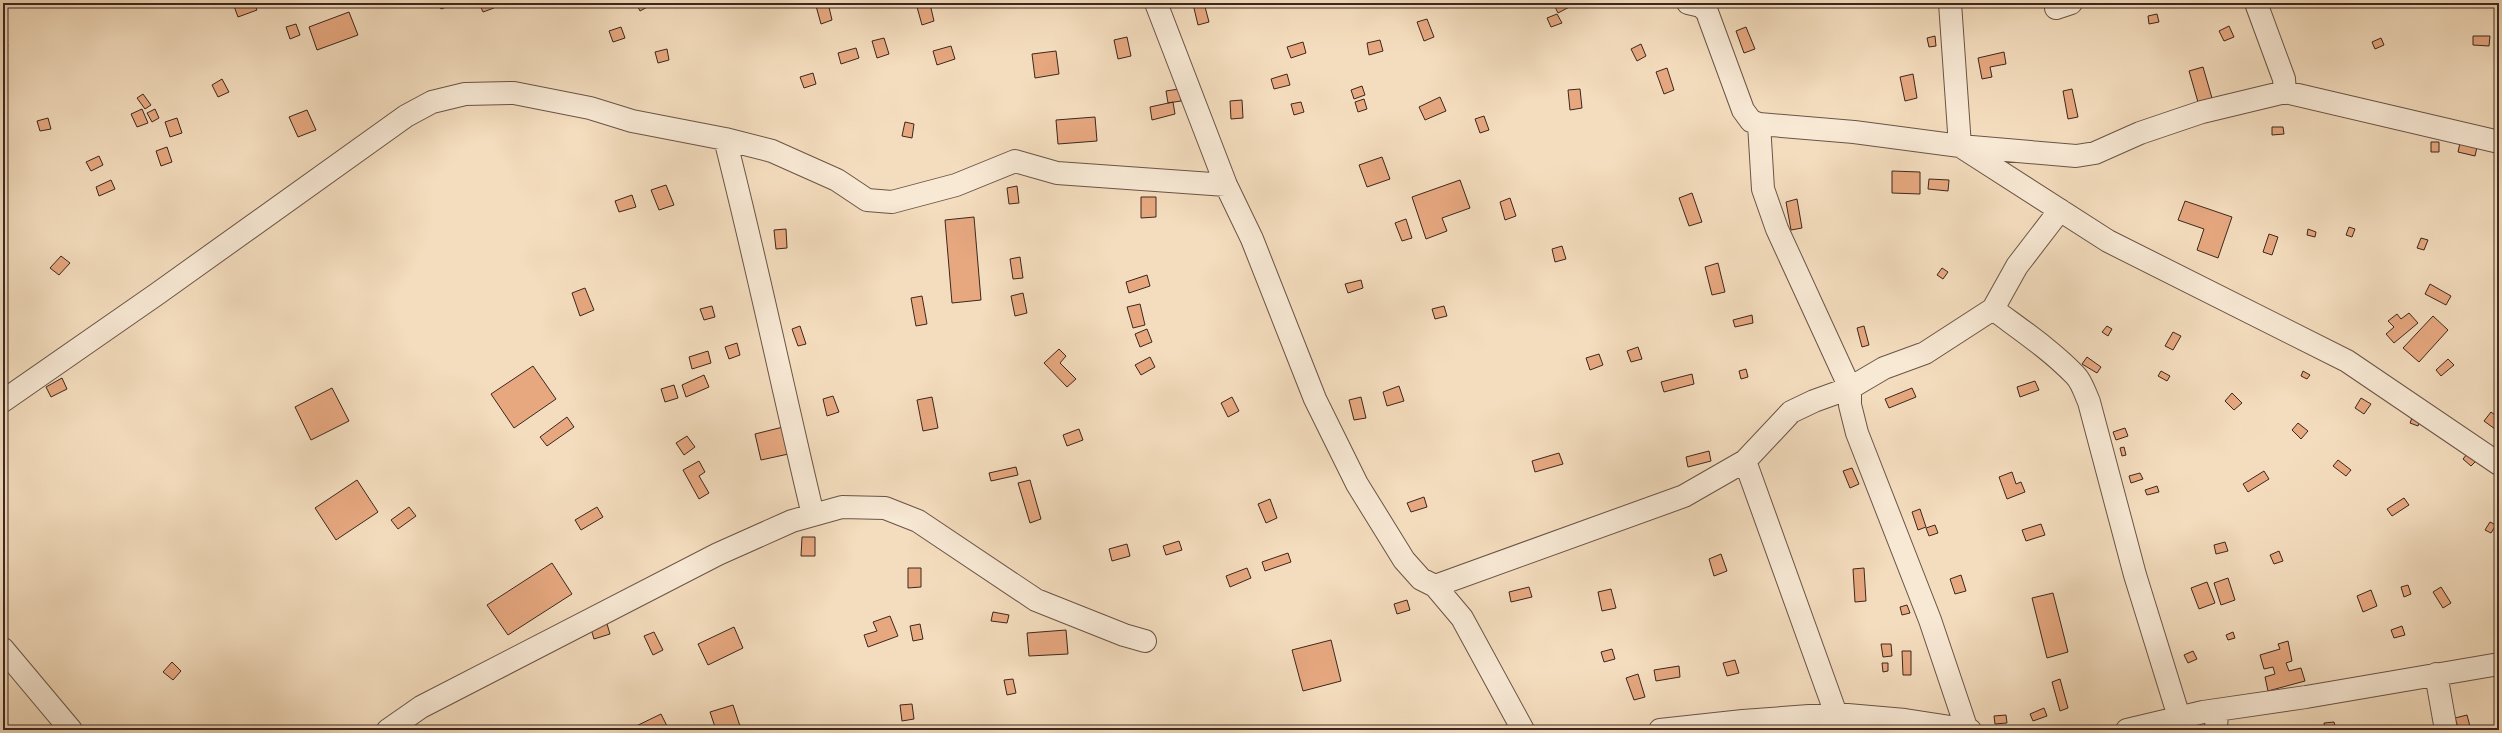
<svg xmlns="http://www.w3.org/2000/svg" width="2502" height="733" font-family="'EB Garamond',serif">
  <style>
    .building { fill: #e7a880; stroke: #3c271e }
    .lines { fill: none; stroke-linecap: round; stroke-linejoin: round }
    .minor-casing { stroke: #6a5446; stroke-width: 24 }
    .minor { stroke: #f8e9d5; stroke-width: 22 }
  </style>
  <rect width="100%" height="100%" fill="#f4ddbe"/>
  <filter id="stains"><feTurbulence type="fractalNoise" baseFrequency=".005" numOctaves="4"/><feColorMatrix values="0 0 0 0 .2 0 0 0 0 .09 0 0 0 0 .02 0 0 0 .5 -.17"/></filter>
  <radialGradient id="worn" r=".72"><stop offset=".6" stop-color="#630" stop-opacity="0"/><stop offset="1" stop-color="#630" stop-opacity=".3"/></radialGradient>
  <!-- building -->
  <path class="building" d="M241,3H254L257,10L238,17L234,6Z
    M438,3H458L441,9Z
    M479,3H492L494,8L483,12Z
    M636,3H650L651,5L640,11Z
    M828,3L832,20L821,24L816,6Z
    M1204,3L1209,22L1198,25L1193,4Z
    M1553,3H1577L1558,13Z
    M1879,3H1902L1880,7Z
    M930,4L934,21L922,25L917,7Z
    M349,12L358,35L317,50L309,27Z
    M1557,14L1562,23L1551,27L1547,18Z
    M2157,14L2159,22L2149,24L2148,16Z
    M1427,19L1434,37L1424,41L1417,22Z
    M296,24L300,35L290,39L286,27Z
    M2229,26L2234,37L2224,41L2219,31Z
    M621,27L625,38L613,42L609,31Z
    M1746,27L1755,49L1744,53L1736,31Z
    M3,36L8,46L3,48Z
    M1935,36L1936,46L1929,47L1927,38Z
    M2473,36H2490L2489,46L2473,45Z
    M1127,37L1131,56L1118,59L1114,40Z
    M884,38L889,54L877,58L872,41Z
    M2381,38L2384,45L2375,49L2372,42Z
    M1380,40L1383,51L1369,55L1367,43Z
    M1303,42L1306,53L1291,58L1287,47Z
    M1641,44L1646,56L1637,61L1631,49Z
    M951,46L955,59L937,65L933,51Z
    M856,48L859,58L841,64L838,53Z
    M667,49L669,60L658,63L655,52Z
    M1056,51L1059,74L1035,78L1032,54Z
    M2004,52L2006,64L1990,67L1992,77L1982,79L1978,58Z
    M2203,67L2214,105L2200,109L2189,71Z
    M1667,68L1674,90L1664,94L1656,72Z
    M813,73L816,84L804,88L800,77Z
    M1287,74L1290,85L1274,89L1271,79Z
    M1913,74L1917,98L1905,101L1900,77Z
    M222,79L229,92L218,97L212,85Z
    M1362,86L1365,95L1354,99L1351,90Z
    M1179,89L1181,101L1168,103L1166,91Z
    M1580,89L1582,108L1570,110L1568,90Z
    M2072,89L2078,117L2068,119L2063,91Z
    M143,94L151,105L145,109L137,98Z
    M1440,97L1446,111L1425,120L1419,107Z
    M1364,99L1367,109L1358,112L1355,102Z
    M1242,100L1243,118L1231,119L1230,101Z
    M1173,102L1175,114L1152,120L1150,107Z
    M1301,102L1304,112L1294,115L1291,104Z
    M142,109L148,123L137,127L131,114Z
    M155,109L159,118L152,122L147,113Z
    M307,110L316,130L298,137L289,117Z
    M1484,116L1489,130L1480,133L1475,119Z
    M1095,117L1097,141L1058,144L1056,120Z
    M48,118L51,129L40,131L37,121Z
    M177,118L182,133L170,137L165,122Z
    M905,122L914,124L912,138L902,136Z
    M2272,127H2283L2284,134L2272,135Z
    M2431,142H2439V152H2431Z
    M2460,143L2477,147L2475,156L2458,152Z
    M167,147L172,162L161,166L156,151Z
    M99,156L103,165L91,171L86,162Z
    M1382,157L1390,179L1367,187L1359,165Z
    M1892,171L1920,172V194L1892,193Z
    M1929,179L1949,180L1948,191L1928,189Z
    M111,180L115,189L99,196L96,187Z
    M1460,180L1470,208L1442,218L1447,231L1426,239L1412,197Z
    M666,185L674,205L659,210L651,190Z
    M1017,186L1019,203L1009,204L1007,188Z
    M1692,193L1702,222L1689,226L1679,198Z
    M632,195L636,207L619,212L615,201Z
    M1141,197H1156V217L1141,218Z
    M1510,198L1516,216L1505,220L1500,202Z
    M1797,199L1802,228L1791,230L1786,202Z
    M2185,201L2232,217L2218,258L2197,250L2204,229L2178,220Z
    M974,217L981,300L952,303L945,220Z
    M1406,219L1412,238L1402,241L1395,223Z
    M2349,227L2355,229L2352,237L2346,235Z
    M786,229L787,248L776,249L774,230Z
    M2308,229L2316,232L2315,237L2307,235Z
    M2269,234L2278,237L2272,255L2263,252Z
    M2421,238L2428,240L2424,250L2417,248Z
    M1562,246L1566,259L1555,262L1552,249Z
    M61,256L70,263L59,275L50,268Z
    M1020,257L1023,278L1013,279L1010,259Z
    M1718,263L1725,292L1712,295L1705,267Z
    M1942,268L1948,272L1943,279L1937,275Z
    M1147,275L1150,286L1129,293L1126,282Z
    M1361,280L1363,288L1348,293L1345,284Z
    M2430,284L2451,296L2446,305L2425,294Z
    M585,288L594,310L580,316L572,293Z
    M1023,293L1027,313L1015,316L1011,296Z
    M922,296L927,324L916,326L911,298Z
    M1140,304L1145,325L1133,328L1127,307Z
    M712,306L715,317L704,320L700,309Z
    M1444,306L1447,316L1435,319L1432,309Z
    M2409,313L2418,323L2394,343L2386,334L2394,327L2388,321L2397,314L2401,319Z
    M1752,315L1753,323L1735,327L1733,320Z
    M2433,316L2448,330L2419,362L2403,348Z
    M800,326L806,344L798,346L792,329Z
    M1864,326L1869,345L1862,347L1857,328Z
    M2107,326L2112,329L2108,336L2102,332Z
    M1147,329L1152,342L1140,347L1135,334Z
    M2173,332L2181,336L2173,350L2165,346Z
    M737,343L740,355L729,359L725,347Z
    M1638,347L1642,359L1631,362L1627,351Z
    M1059,349L1066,356L1060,363L1076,379L1067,387L1044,363Z
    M708,351L711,363L692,369L689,357Z
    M1599,354L1603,365L1590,370L1586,358Z
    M1150,357L1155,367L1141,375L1135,365Z
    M2087,357L2101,367L2097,373L2082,364Z
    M2448,359L2454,365L2441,376L2436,370Z
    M533,366L556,399L514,428L491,394Z
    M1746,369L1748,377L1741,379L1739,371Z
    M2161,371L2170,376L2167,381L2158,376Z
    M2303,371L2310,375L2307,379L2301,376Z
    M1692,374L1694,384L1664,392L1661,382Z
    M704,375L709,387L686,397L682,385Z
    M62,378L67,389L51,397L46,387Z
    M2035,381L2039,390L2020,397L2017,387Z
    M674,385L678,398L665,402L661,389Z
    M1399,386L1404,401L1387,406L1383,392Z
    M332,388L349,421L311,440L295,407Z
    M1912,388L1916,397L1889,408L1885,399Z
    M2232,393L2242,403L2234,410L2225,401Z
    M833,396L839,412L827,416L823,399Z
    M932,397L938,428L923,431L917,400Z
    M1232,397L1239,411L1228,417L1221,403Z
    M1361,397L1366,418L1354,420L1349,400Z
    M2361,398L2371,404L2364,414L2355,408Z
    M2491,412L2499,418V432L2484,421Z
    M567,417L574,427L547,446L540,437Z
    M2412,418L2420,421L2418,426L2410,423Z
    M2298,423L2308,431L2301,439L2292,430Z
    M787,426L793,453L761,460L755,434Z
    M2125,428L2128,436L2116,440L2113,432Z
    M1079,429L1083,440L1067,446L1063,435Z
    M687,436L695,447L684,455L676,443Z
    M2124,447L2126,455L2122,456L2120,448Z
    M1709,451L1711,461L1688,467L1686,457Z
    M1559,453L1563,464L1535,472L1532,461Z
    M2467,454L2476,461L2471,466L2463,459Z
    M2338,460L2351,470L2346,476L2333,466Z
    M699,461L705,472L699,476L709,493L699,499L683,470Z
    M1016,467L1018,475L991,481L989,473Z
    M1852,468L1859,484L1850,488L1843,471Z
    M2264,471L2269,479L2248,492L2243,484Z
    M2012,472L2016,484L2021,482L2025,492L2007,499L1999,477Z
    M2140,473L2143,479L2131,483L2129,476Z
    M357,480L378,512L336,540L315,508Z
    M1030,480L1041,519L1030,523L1018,483Z
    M2157,486L2159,492L2147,495L2145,490Z
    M1424,497L1427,507L1411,512L1407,503Z
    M2404,498L2409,505L2392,516L2387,509Z
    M1270,499L1277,518L1266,523L1258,504Z
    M409,507L416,516L398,529L391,520Z
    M597,507L603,517L581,530L575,520Z
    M1920,509L1926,527L1918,530L1912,512Z
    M2490,522L2496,525L2491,533L2485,530Z
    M2041,524L2045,535L2026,541L2022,530Z
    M1935,525L1938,533L1929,536L1926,528Z
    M802,537H815V556H801Z
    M1179,541L1182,550L1166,555L1163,546Z
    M2225,542L2228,551L2216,554L2214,545Z
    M1127,544L1130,556L1112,561L1109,549Z
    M2279,551L2283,561L2274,564L2270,555Z
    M1288,553L1291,562L1265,571L1262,562Z
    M1721,554L1727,571L1714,576L1709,559Z
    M552,563L572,594L508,635L487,605Z
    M908,568H921V587L908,588Z
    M1247,568L1251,578L1230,587L1226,576Z
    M1864,568L1866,601L1855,602L1853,569Z
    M1961,575L1966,591L1955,594L1950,579Z
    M2228,578L2235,600L2221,605L2214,583Z
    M2207,582L2215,603L2199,609L2191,588Z
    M2408,585L2411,594L2404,597L2401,587Z
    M1529,587L1532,597L1511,602L1509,592Z
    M2441,587L2451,603L2443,608L2433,592Z
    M1611,589L1616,608L1602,611L1598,592Z
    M2371,590L2377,606L2363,612L2357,596Z
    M2053,593L2068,652L2047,658L2032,598Z
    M1407,600L1410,610L1397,614L1394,604Z
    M1907,605L1910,613L1902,615L1900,607Z
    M993,612L1009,615L1007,623L991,621Z
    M890,616L898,636L868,647L864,635L877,631L873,622Z
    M607,624L610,634L594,639L591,629Z
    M920,624L923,639L913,641L910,626Z
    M2402,626L2405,635L2394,638L2391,630Z
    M734,627L743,648L708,665L698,644Z
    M1066,630L1068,654L1029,656L1027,633Z
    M654,632L663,650L653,655L644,636Z
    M2233,632L2235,638L2228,640L2226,635Z
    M1331,640L1341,681L1303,691L1292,650Z
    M2288,641L2292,661L2286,663L2289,671L2301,668L2305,681L2268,691L2265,677L2275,674L2273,667L2264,669L2260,655L2280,649L2278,644Z
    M1881,644H1891L1892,656L1883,657Z
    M1612,649L1615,659L1604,662L1601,652Z
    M1902,651H1911V675H1903Z
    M2193,651L2197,659L2188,663L2184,655Z
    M1735,660L1739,673L1727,676L1723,663Z
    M172,662L181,671L173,680L163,672Z
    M1882,663H1888V671L1883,672Z
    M1679,666L1680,677L1656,681L1654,670Z
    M1638,674L1645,697L1634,700L1626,678Z
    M1013,679L1016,693L1007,695L1004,680Z
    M2060,679L2068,708L2060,711L2052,682Z
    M912,704L914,719L902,721L900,705Z
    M733,705L740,726L726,730H716L710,712Z
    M2044,708L2047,716L2033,721L2030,714Z
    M661,714L669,730H628Z
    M2006,715L2007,723L1995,724L1994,716Z
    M2467,715L2471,730H2459L2455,718Z
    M2334,722L2336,730H2325L2324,723Z
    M1139,727L1140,730H1128Z"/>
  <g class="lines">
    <defs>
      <path id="minor" d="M1156,3L1226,185L1252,239L1315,399L1357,484L1404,560L1421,579L1435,586L1462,618L1523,730
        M1688,3L1701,6L1707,12L1743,110L1751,121L1759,124L1854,132L1960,146L2076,156L2095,153L2140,133L2202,112L2285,92L2284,79L2256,3
        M1950,3L1960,146L2108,241L2347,361L2499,464
        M2056,8L2071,3
        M2285,92L2499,142
        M725,139C757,264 783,390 813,515
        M2060,210L2017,266L1993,309C2021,330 2051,350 2075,375C2082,382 2085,393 2089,402L2135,575L2179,717
        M3,401L157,294L406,116L432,102L465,94L514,93L590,108L632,121L725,139L772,151L837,180L867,200L892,202L956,185L1015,161L1057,173L1226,185
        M1745,461L1836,714L1840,730
        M1435,586L1684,496L1745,461L1791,412L1814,401L1850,388L1777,229L1763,189L1759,124
        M3,649L71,730
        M2436,674L2446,730
        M388,730L421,707L718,554L792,521L842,507L885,508L918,521L1036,600L1124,635L1145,641
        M1660,730L1743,721L1836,714L1905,720L1970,730
        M1967,730L1930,620L1857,433L1850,405V388L1884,368L1925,353L1993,309
        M2127,730L2203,712L2306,697L2499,664
        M2216,730L2217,710"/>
    </defs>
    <!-- minor casing -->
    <use href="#minor" class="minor-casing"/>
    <!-- minor -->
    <use href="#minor" class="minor"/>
  </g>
  <!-- margin -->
  <rect width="2502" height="733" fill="none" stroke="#f4ddbe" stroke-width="16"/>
  <rect x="4" y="4" width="2494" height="725" fill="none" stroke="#3c271e" stroke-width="2"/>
  <rect x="8" y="8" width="2486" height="717" fill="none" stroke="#3c271e"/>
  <rect width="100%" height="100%" filter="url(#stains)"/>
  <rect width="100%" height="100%" fill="url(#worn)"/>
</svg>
